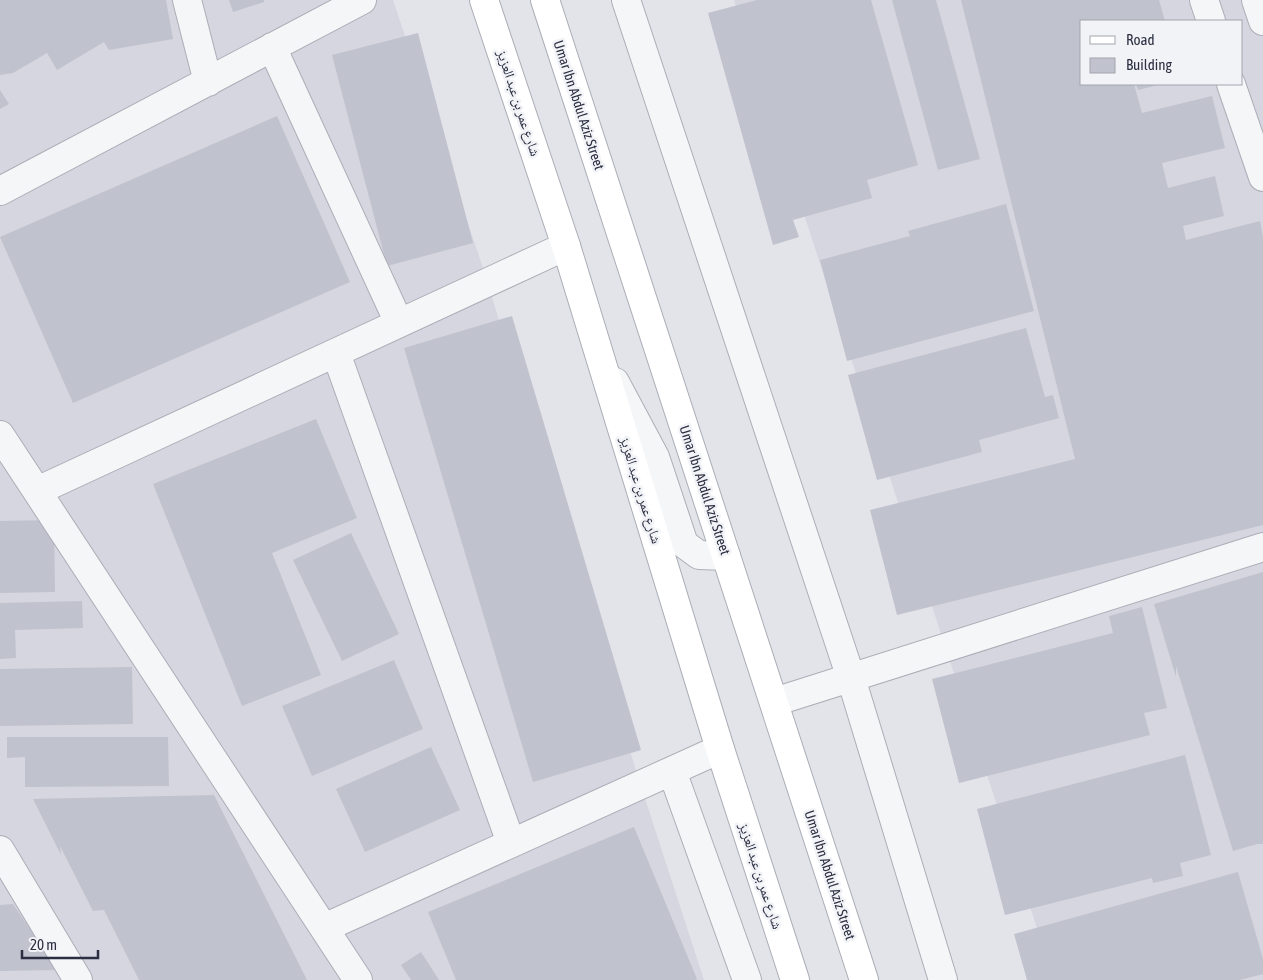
<svg xmlns="http://www.w3.org/2000/svg" width="1263" height="980" font-family="'Asap Condensed','Noto Naskh Arabic',sans-serif">
  <style>
    .built { fill: #d5d6df; fill-rule: evenodd }
    .building { fill: #c0c2cd }
    .lines { fill: none; stroke-linecap: round; stroke-linejoin: round }
    .minor-casing { stroke: #acaeb7; stroke-width: 30 }
    .secondary-casing { stroke: #acaeb7; stroke-width: 30 }
    .minor { stroke: #f5f6f8; stroke-width: 28 }
    .secondary { stroke: #fff; stroke-width: 28 }
    .labels { text-anchor: middle; dominant-baseline: central; stroke-width: 5; stroke-linejoin: round; paint-order: stroke }
    .street-label { font-size: 14px; fill: #2b2f41; stroke: #f2f3f7 }
  </style>
  <rect width="100%" height="100%" fill="#e3e4ea"/>
  <!-- built -->
  <path class="built" d="M0,0H393L484,271L637,774L704,980H0Z
    M734,0H1263V980H1054ZM1082,21H1242V84H1082Z"/>
  <!-- building -->
  <path class="building" d="M0,0H166L173,39L109,50L104,42L57,70L47,53L13,73L0,75Z
    M229,0H264V2L233,12Z
    M757,0H871L918,165L867,180L872,198L793,220L799,237L773,245L708,13Z
    M892,0H936L980,159L938,170Z
    M961,0H1159L1165,21H1082V84H1134L1142,113L1212,96L1225,148L1162,163L1168,188L1215,176L1224,216L1183,226L1186,240L1260,221L1263,237V525L897,615L870,510L1075,459Z
    M418,33L473,243L387,266L332,55Z
    M1136,84H1162L1138,90Z
    M0,90L9,104L0,109Z
    M277,116L350,282L73,403L0,237Z
    M1006,204L1034,311L847,361L820,260L910,236L908,231Z
    M512,316L641,750L533,782L404,348Z
    M1026,328L1045,397L1053,395L1059,418L979,440L982,452L877,480L848,375Z
    M316,419L357,518L272,553L321,675L242,706L153,484Z
    M54,520L55,592L0,593V521Z
    M351,533L399,634L342,661L293,560Z
    M1263,572V844H1257L1233,851L1176,666V677L1154,604Z
    M82,601L83,628L15,630L16,658L0,659V603Z
    M1142,607L1167,708L1144,713L1150,735L959,783L932,679L1113,633L1109,616Z
    M394,660L423,729L312,776L282,706Z
    M132,667L133,724L0,726V669Z
    M7,737H168L169,786L25,787V757L7,758Z
    M431,747L460,810L365,852L336,789Z
    M1185,755L1211,855L1180,863L1183,876L1153,883L1152,878L1005,915L977,809Z
    M214,795L307,980H139L104,910L93,911L60,846L61,855L33,799Z
    M634,827L697,979L695,980H456L428,912Z
    M1238,872L1263,959V974L1240,980H1027L1014,934Z
    M13,904L58,970L0,971V905Z
    M421,952L439,980H411L401,965Z"/>
  <g class="lines">
    <defs>
      <path id="minor" d="M187,0L208,82
        M626,0L851,678L943,980
        M1204,0L1211,21
        M1256,0L1263,21
        M272,47L399,323
        M1231,84L1263,177
        M0,191L362,0
        M336,353L511,843
        M615,382L655,457L684,544L699,555L726,556
        M0,435L358,980
        M37,491L566,246
        M774,702L1263,547
        M672,771L747,980
        M0,850L78,980
        M324,928L720,749"/>
      <path id="secondary" d="M484,0L566,246L720,749L795,980
        M545,0L864,980"/>
    </defs>
    <!-- minor casing -->
    <use href="#minor" class="minor-casing"/>
    <!-- secondary casing -->
    <use href="#secondary" class="secondary-casing"/>
    <!-- minor -->
    <use href="#minor" class="minor"/>
    <!-- secondary -->
    <use href="#secondary" class="secondary"/>
  </g>
  <g class="labels">
    <!-- street labels -->
    <g class="street-label">
      <text transform="translate(519 103) rotate(72)">شارع عمر بن عبد العزيز</text>
      <text transform="translate(579 105) rotate(72)">Umar Ibn Abdul Aziz Street</text>
      <text transform="translate(641 490) rotate(73)">شارع عمر بن عبد العزيز</text>
      <text transform="translate(705 490) rotate(72)">Umar Ibn Abdul Aziz Street</text>
      <text transform="translate(830 875) rotate(72)">Umar Ibn Abdul Aziz Street</text>
      <text transform="translate(761 876) rotate(72)">شارع عمر بن عبد العزيز</text>
    </g>
  </g>
  <!-- legend -->
  <rect x="1080" y="20" width="162" height="65" fill="#f2f3f7" stroke="#a2a5ae"/>
  <rect x="1090" y="36" width="25" height="8" fill="#ffffff" stroke="#a2a5ae"/>
  <text x="1126" y="45" font-size="15" fill="#2b2f41">Road</text>
  <rect x="1090" y="58" width="25" height="15" fill="#c0c2cd" stroke="#a2a5ae"/>
  <text x="1126" y="70" font-size="15" fill="#2b2f41">Building</text>
  <!-- scale -->
  <path d="M22 950v8h76v-8" fill="none" stroke="#2b2f41" stroke-width="2.5"/>
  <text x="30" y="950" font-size="15" fill="#2b2f41" stroke="#f2f3f7" stroke-width="4" paint-order="stroke">20 m</text>
</svg>
